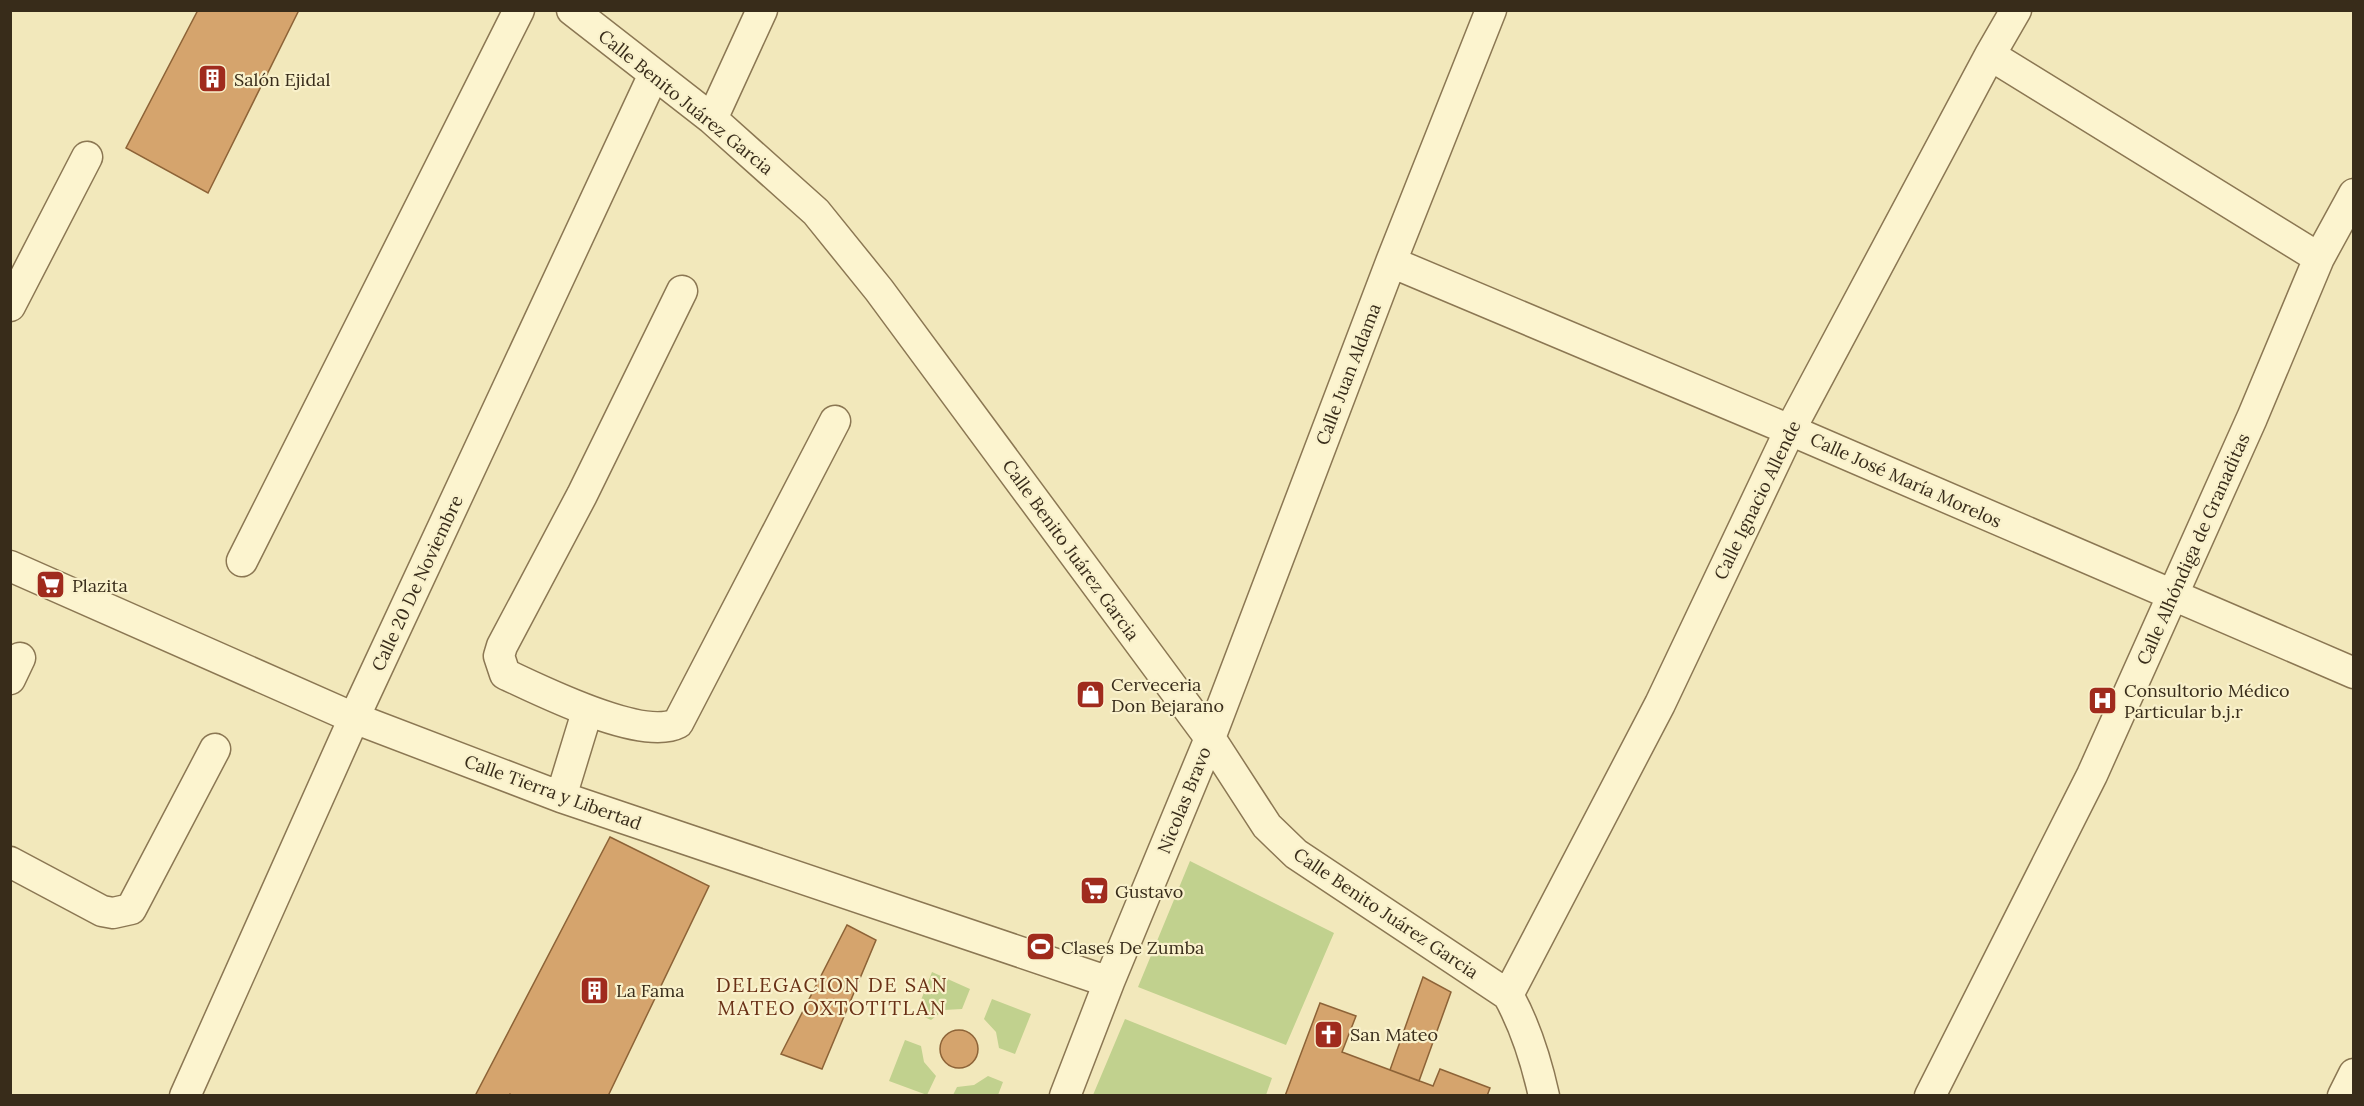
<svg xmlns="http://www.w3.org/2000/svg" width="2364" height="1106" font-family="Lora,serif">
  <style>
    .green { fill: #c1d18e }
    .building { fill: #d5a46d; stroke: #8d6337; stroke-width: 1.5 }
    .lines { fill: none; stroke-linecap: round; stroke-linejoin: round }
    .minor-casing { stroke: #8b7753; stroke-width: 33 }
    .minor { stroke: #fcf4cf; stroke-width: 30 }
    .labels { text-anchor: middle; dominant-baseline: central; stroke-width: 4.5; stroke-linejoin: round; paint-order: stroke }
    .poi-label { font-size: 18px; fill: #382c1a; stroke: #f9f1cb; text-anchor: start }
    .street-label { font-size: 18px; fill: #382c1a; stroke: #f9f1cb }
    .neighbourhood-label { font-size: 20px; letter-spacing: 1.5px; fill: #693015; stroke: #f9f1cb }
  </style>
  <rect width="100%" height="100%" fill="#f2e8bb"/>
  <!-- green -->
  <path class="green" d="M1190,861L1334,933L1286,1045L1138,987Z
    M932,972L970,989L962,1009L944,1010L931,1020L916,1013Z
    M992,999L1031,1014L1015,1054L999,1048L996,1032L984,1019Z
    M1125,1019L1272,1078L1266,1095H1093Z
    M905,1040L921,1046L924,1062L936,1076L927,1095L889,1081Z
    M988,1076L1003,1082L998,1095H953L957,1087L974,1085Z"/>
  <!-- building -->
  <path class="building" d="M198,10H299L208,193L126,148Z
    M610,837L709,886L608,1096H513L510,1094L509,1096H475Z
    M847,925L876,940L822,1069L781,1054Z
    M1423,977L1451,992L1419,1081L1390,1070Z
    M1320,1003L1356,1016L1342,1052L1433,1086L1440,1069L1490,1088L1487,1096H1285Z
    M940 1049a19 19 0 1 1 38 0a19 19 0 1 1-38 0Z"/>
  <g class="lines">
    <defs>
      <path id="minor" d="M572,10L712,119L816,212L879,290L1210,738L1267,826L1296,854L1508,995C1526,1027 1536,1060 1544,1096
        M1990,55L2319,258
        M712,119L762,10
        M1391,262L1790,430L2354,673
        M682,291L582,495L502,646L499,656L505,674C540,690 642,742 678,723L835,421
        M10,306L87,157
        M242,561L519,10
        M10,566L354,718L561,797L1109,982
        M10,679L20,658
        M561,797L587,712
        M10,862L102,911L113,913L131,909L215,749
        M1508,995L1660,704L1790,430L1990,55L2016,10
        M185,1096L354,718L654,74
        M1065,1096L1109,982L1210,738L1391,262L1491,10
        M1930,1096L2092,775L2252,418L2319,258L2354,194
        M2343,1096L2354,1074"/>
    </defs>
    <!-- minor casing -->
    <use href="#minor" class="minor-casing"/>
    <!-- minor -->
    <use href="#minor" class="minor"/>
  </g>
  <!-- icons -->
  <defs>
    <symbol id="building-square" viewBox="-11 -11 22 22"><rect x="-9" y="-9" width="18" height="18" rx="4" fill="#a02b1d" stroke="#f9f1cb"/><path d="M-4-6H4V6H1V3H-1V6H-4ZM-2.5-4.3h1.7v1.8h-1.7ZM.8-4.3h1.7v1.8H.8ZM-2.5-1h1.7V.8h-1.7ZM.8-1h1.7V.8H.8Z" fill="#fff"/></symbol>
    <symbol id="supermarket-square" viewBox="-11 -11 22 22"><rect x="-9" y="-9" width="18" height="18" rx="4" fill="#a02b1d" stroke="#f9f1cb"/><path d="M-6-5.5h2.5l.6 2H6L4.5 2H-2.5L-4.4-4H-6ZM-1.5 3.2a1.3 1.3 0 1 0 .1 0ZM3 3.2a1.3 1.3 0 1 0 .1 0Z" fill="#fff"/></symbol>
    <symbol id="shop-square" viewBox="-11 -11 22 22"><rect x="-9" y="-9" width="18" height="18" rx="4" fill="#a02b1d" stroke="#f9f1cb"/><path d="M-5-2.5h2.3a2.7 3.5 0 0 1 5.4 0H5L5.5 6h-11ZM-1.5-2.5h3a1.5 2.3 0 0 0-3 0Z" fill="#fff"/></symbol>
    <symbol id="hospital-square" viewBox="-11 -11 22 22"><rect x="-9" y="-9" width="18" height="18" rx="4" fill="#a02b1d" stroke="#f9f1cb"/><path d="M-5-5h3v3.5h4V-5h3V5h-3V1.5h-4V5h-3Z" fill="#fff"/></symbol>
    <symbol id="stadium-square" viewBox="-11 -11 22 22"><rect x="-9" y="-9" width="18" height="18" rx="4" fill="#a02b1d" stroke="#f9f1cb"/><path d="M0-5a6.5 5 0 1 0 0 10a6.5 5 0 1 0 0-10ZM-3.5-1.8h7v3.6h-7Z" fill="#fff"/></symbol>
    <symbol id="church-square" viewBox="-11 -11 22 22"><rect x="-9" y="-9" width="18" height="18" rx="4" fill="#a02b1d" stroke="#f9f1cb"/><path d="M-1.2-6h2.4v3.5h3.3v2.4h-3.3V6h-2.4V-.1h-3.3v-2.4h3.3Z" fill="#fff"/></symbol>
  </defs>
  <g fill-rule="evenodd">
    <use href="#building-square" x="196" y="62" width="33" height="33"/>
    <use href="#supermarket-square" x="34" y="568" width="33" height="33"/>
    <use href="#shop-square" x="1074" y="678" width="33" height="33"/>
    <use href="#hospital-square" x="2086" y="684" width="33" height="33"/>
    <use href="#supermarket-square" x="1078" y="874" width="33" height="33"/>
    <use href="#stadium-square" x="1024" y="930" width="33" height="33"/>
    <use href="#building-square" x="578" y="974" width="33" height="33"/>
    <use href="#church-square" x="1312" y="1018" width="33" height="33"/>
  </g>
  <g class="labels">
    <!-- poi labels -->
    <g class="poi-label">
      <text x="234" y="79">Salón Ejidal</text>
      <text x="72" y="585">Plazita</text>
      <text x="1111" y="684">Cerveceria<tspan x="1111" dy="21">Don Bejarano</tspan></text>
      <text x="2124" y="690">Consultorio Médico<tspan x="2124" dy="21">Particular b.j.r</tspan></text>
      <text x="1115" y="891">Gustavo</text>
      <text x="1061" y="947">Clases De Zumba</text>
      <text x="616" y="990">La Fama</text>
      <text x="1350" y="1034">San Mateo</text>
    </g>
    <!-- street labels -->
    <g class="street-label">
      <text transform="translate(686 102) rotate(39)">Calle Benito Juárez Garcia</text>
      <text transform="translate(1348 374) rotate(-69)">Calle Juan Aldama</text>
      <text transform="translate(1906 480) rotate(24)">Calle José María Morelos</text>
      <text transform="translate(1757 500) rotate(-64)">Calle Ignacio Allende</text>
      <text transform="translate(2193 549) rotate(-66)">Calle Alhóndiga de Granaditas</text>
      <text transform="translate(1071 550) rotate(54)">Calle Benito Juárez Garcia</text>
      <text transform="translate(417 583) rotate(-65)">Calle 20 De Noviembre</text>
      <text transform="translate(553 792) rotate(20)">Calle Tierra y Libertad</text>
      <text transform="translate(1184 800) rotate(-68)">Nicolas Bravo</text>
      <text transform="translate(1386 913) rotate(34)">Calle Benito Juárez Garcia</text>
    </g>
    <!-- neighbourhood labels -->
    <g class="neighbourhood-label">
      <text x="832" y="984">DELEGACION DE SAN<tspan x="832" dy="23">MATEO OXTOTITLAN</tspan></text>
    </g>
  </g>
  <!-- border -->
  <rect width="2364" height="1106" fill="none" stroke="#382c1a" stroke-width="24"/>
</svg>
